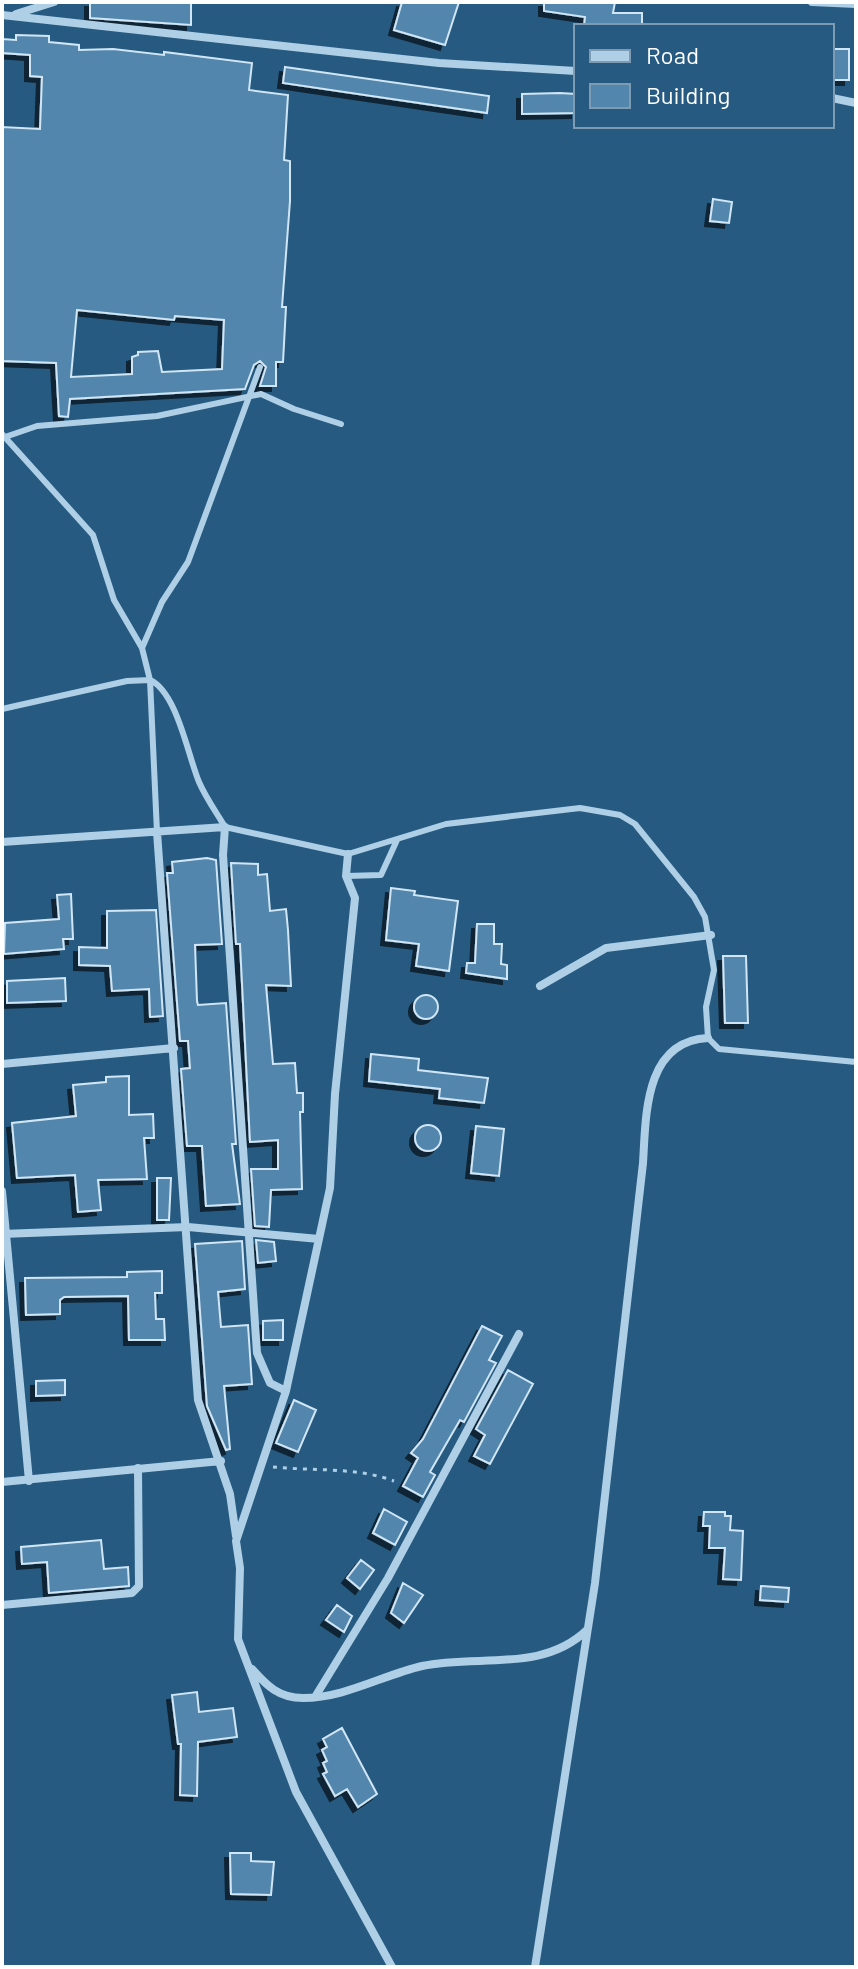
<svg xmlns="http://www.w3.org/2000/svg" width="858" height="1969" font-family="Barlow,sans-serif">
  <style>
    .building { fill: #5386ac; stroke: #d1e6f5; stroke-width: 2; fill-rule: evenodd; filter: url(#shadow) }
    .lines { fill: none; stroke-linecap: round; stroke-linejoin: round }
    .path { stroke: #aecfe6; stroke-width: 3; stroke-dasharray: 4 6; stroke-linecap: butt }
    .lane { stroke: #aecfe6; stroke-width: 6 }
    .street { stroke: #aecfe6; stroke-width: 8 }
  </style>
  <defs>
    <filter id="shadow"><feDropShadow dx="-5" dy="5" stdDeviation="0" flood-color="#0009"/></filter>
  </defs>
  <rect width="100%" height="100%" fill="#265a81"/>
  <!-- building -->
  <path class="building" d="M90,2H191V25L90,18Z
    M402,2H459L445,45L394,30Z
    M544,2H615L613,13H642V26H584L585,17L544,11Z
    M16,35L49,36V42L79,45V50L113,49L164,55V52L252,63L249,90L288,95L284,160L290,161V201L282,307H286L283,362H276V386H260L266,367L260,361L254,365L245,389L70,399L68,417L59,416L56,363L2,361V127L40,129L42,77L30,76V55L2,53V39L16,40ZM77,310L174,320L175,316L224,320L222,369L162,372L158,351L138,352V355L132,357V374L71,377Z
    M832,49H849V80H832Z
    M285,67L489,96L487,113L283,83Z
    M560,93L576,94V113L522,114V94Z
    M713,199L732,202L729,223L710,221Z
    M207,858L216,860L222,944L195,945L197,1001L198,1005L226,1003L236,1144H232L240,1204L206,1206L202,1146H187L181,1069L190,1068L188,1041H180L167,873H173L172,862Z
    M231,863L258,864V875L267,874L270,911L286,909L288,930L291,986L266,985L273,1064L295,1063L297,1093H303V1112H300L302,1189L271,1190L269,1227L255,1226L251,1169H278V1140L250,1142L240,944H236Z
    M391,888L415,891L414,895L458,901L449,971L416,966L419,944L386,940Z
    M71,894L73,939H63L64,949L4,954L5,923L59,919L57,895Z
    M156,910L163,1016L150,1017L149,989L112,991L110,966L79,965V947L107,948V911Z
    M477,924H494V944H502L501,964L507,965V979L466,973L467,963H475Z
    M723,956H746L748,1023H725Z
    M65,978L66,1001L7,1003V981Z
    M414 1007a12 12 0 1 1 24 0a12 12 0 1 1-24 0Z
    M371,1054L419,1059L418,1070L488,1078L484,1103L439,1098L440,1089L369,1081Z
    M129,1076V1115L153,1114L154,1138H144L147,1179L98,1180L101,1210L78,1212L75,1175L17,1178L12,1123L76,1116L73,1085L106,1082V1077Z
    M415 1138a13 13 0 1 1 26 0a13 13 0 1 1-26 0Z
    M476,1126L504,1129L499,1176L471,1173Z
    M157,1178H171L169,1220H157Z
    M256,1240L274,1242L276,1261L258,1263Z
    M242,1241L245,1289L218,1292L221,1327L248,1325L252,1384L224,1386L230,1449L226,1450L207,1406L195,1244Z
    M162,1271V1293H155L156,1319H164L165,1340H129L128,1296L64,1297L60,1300V1314L26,1315L25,1278L127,1277V1272Z
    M283,1320V1340H263V1321Z
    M482,1326L502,1336L489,1360L496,1363L464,1422L460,1420L430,1472L435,1475L423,1497L403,1486L418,1458L411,1453L423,1439Z
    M508,1370L533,1384L490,1464L474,1456L485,1435L476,1429Z
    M65,1380V1395L36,1396V1381Z
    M294,1400L316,1410L298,1452L276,1443Z
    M384,1509L407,1522L395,1545L373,1533Z
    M704,1512H725V1516H731L730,1530L743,1531L741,1580L723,1579L725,1548H709L710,1526H703Z
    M101,1540L104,1569L128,1567L129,1586L49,1593L47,1562L22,1564L21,1547Z
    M361,1560L374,1570L360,1589L347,1578Z
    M403,1583L423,1595L404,1623L391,1613Z
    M761,1586L789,1588L788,1602L760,1600Z
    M337,1605L352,1616L344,1632L326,1620Z
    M197,1692L199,1712L233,1708L237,1737L198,1742L197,1796L180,1795L181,1744H178L172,1695Z
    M342,1728L377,1794L358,1807L347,1789L335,1796L323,1774L327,1772L323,1763L327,1761L322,1750L327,1747L323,1739Z
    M230,1853H251V1861L274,1862L271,1895L231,1894Z"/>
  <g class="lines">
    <!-- path -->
    <path class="path" d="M273,1467C313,1471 357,1467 394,1481"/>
    <!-- lane -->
    <path class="lane" d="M2,434L93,535L114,600L142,648L150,680L157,832
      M5,437L37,426L157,416L261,394L294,409L341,424
      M142,648L162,602L188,562L260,367
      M2,709L127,681L150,680C177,692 188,756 199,782C206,798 216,812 225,827L348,854L446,824L580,808L620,815L635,824L694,897L705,917L714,970L706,1007L708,1038L719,1049L856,1062
      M346,876L381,875L397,840"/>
    <!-- street -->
    <path class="street" d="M812,2L856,4
      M16,14L54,2
      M2,15L439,63L576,71
      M832,98L856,103
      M157,832L198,1400L230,1494L236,1536
      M2,842L225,827L223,855L257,1353L270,1383L286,1391
      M348,854L346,876L355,898L335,1094L330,1188L286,1391L236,1541L240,1568L238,1639L296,1792L392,1967
      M540,986L606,948L711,935
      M2,1064L174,1048
      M2,1191L29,1481
      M2,1234L188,1227L319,1239
      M2,1482L221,1461
      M2,1605L132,1593L139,1586L138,1468
      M252,1669C267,1686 279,1698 303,1698C345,1698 383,1675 422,1666C478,1654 542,1673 587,1630
      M315,1697L388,1578L519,1334
      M535,1967L595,1583L643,1163C646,1116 644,1041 708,1038"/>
  </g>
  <!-- border -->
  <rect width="858" height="1969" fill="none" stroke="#ffffff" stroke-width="8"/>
  <!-- legend -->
  <rect x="574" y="24" width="260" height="104" fill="#265a81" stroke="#7d9cb3" stroke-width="2"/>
  <rect x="590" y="50" width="40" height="12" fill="#aecfe6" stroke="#7d9cb3" stroke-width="2"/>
  <text x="646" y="64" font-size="24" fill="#ffffff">Road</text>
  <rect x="590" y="84" width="40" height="24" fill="#5386ac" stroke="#7d9cb3" stroke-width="2"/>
  <text x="646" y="104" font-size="24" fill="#ffffff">Building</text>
</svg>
